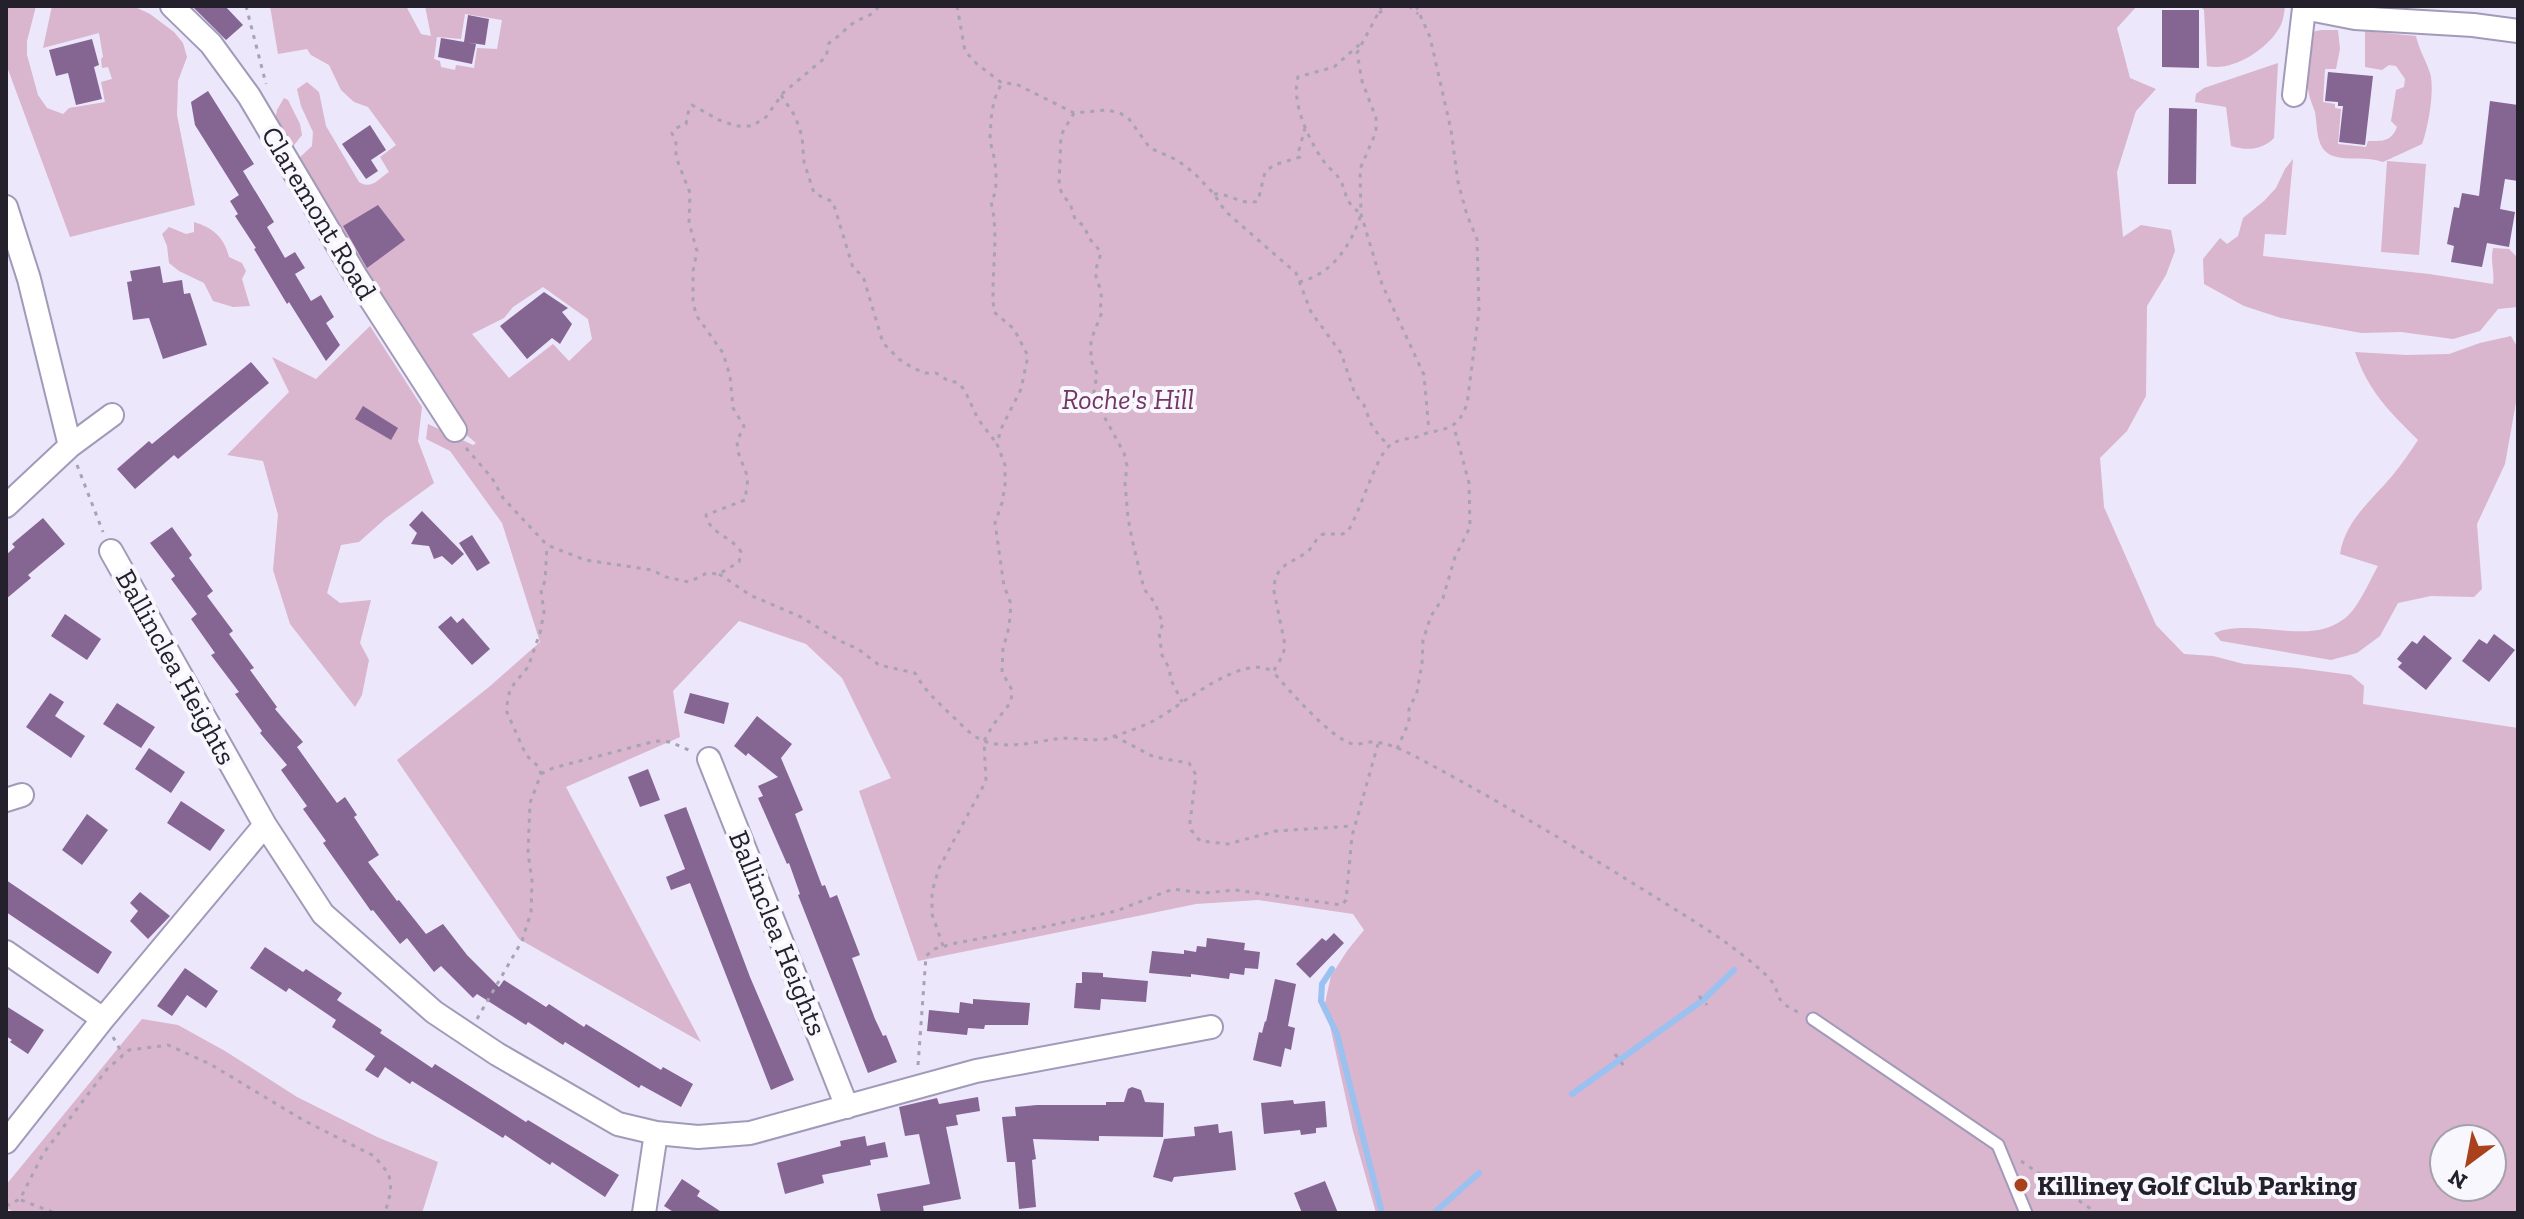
<svg xmlns="http://www.w3.org/2000/svg" width="2524" height="1219" font-family="'Zilla Slab',serif">
  <style>
    .green { fill: #d9b5ce; fill-rule: evenodd }
    .lines { fill: none; stroke-linecap: round; stroke-linejoin: round }
    .stream { stroke: #9bc1f0; stroke-width: 6 }
    .building { fill: #856592 }
    .service-casing { stroke: #a19ab8; stroke-width: 15 }
    .minor-casing { stroke: #a19ab8; stroke-width: 26 }
    .path { stroke: #a7a3b4; stroke-width: 3; stroke-dasharray: 4 6; stroke-linecap: butt }
    .service { stroke: #fff; stroke-width: 11 }
    .minor { stroke: #fff; stroke-width: 22 }
    .poi-dot { fill: #a9421c; stroke: #f8f7fd; stroke-width: 3 }
    .labels { text-anchor: middle; dominant-baseline: central; stroke-width: 8; stroke-linejoin: round; paint-order: stroke }
    .street-label { font-size: 28px; fill: #24212d; stroke: #f8f7fd }
    .park-label { font-size: 28px; font-style: italic; fill: #733564; stroke: #f8f7fd }
    .poi-label { font-size: 28px; font-weight: bold; fill: #24212d; stroke: #f8f7fd; text-anchor: start }
  </style>
  <rect width="100%" height="100%" fill="#ece7fb"/>
  <!-- green -->
  <path class="green" d="M6,6H36L27,41V55L38,95L47,108L63,114L69,108L105,102L101,82L112,79L108,67L102,68L101,59L103,57L99,33L43,48L52,6H133L150,14L174,32L183,43L187,57L178,81L177,115L195,205L70,237L6,64Z
    M270,6H406L421,34L431,36L425,6H2137L2117,28L2130,78L2156,89L2136,111L2117,172L2123,237L2141,225L2171,230L2175,251L2166,275L2147,306L2146,396L2127,431L2100,458L2104,507L2156,625L2184,654L2213,656L2244,664L2298,668L2351,675L2364,686L2363,704L2518,728V1213H1376L1353,1131L1325,1003L1331,976L1347,951L1364,930L1353,914L1258,900L1196,904L918,961L859,791L891,778L842,678L806,644L739,621L673,691L680,737L566,787L701,1042L519,939L397,760L489,687L540,642L502,523L450,451L426,439L428,424L473,445L476,443L463,432L297,160L312,146L313,132L301,106L297,89L307,82L319,92L326,126L359,182C372,190 378,179 389,172L380,157L396,145L368,107L354,102L341,90L329,65L311,55L307,49L278,54ZM465,14L502,20L497,49L477,48L474,68L456,65L455,70L441,67L440,61L434,59L437,37L461,39ZM543,287L588,319L592,339L569,361L553,344L509,378L472,334L504,318L513,307ZM2444,1139H2492V1187H2444Z
    M2200,6H2285C2284,15 2283,23 2278,30C2265,51 2231,72 2207,66L2204,10Z
    M2321,30H2338L2340,49L2336,69H2325L2323,102L2335,104V108L2341,109L2338,144L2366,147L2368,141C2383,141 2391,142 2397,127L2391,121L2396,90L2404,87L2405,79L2396,66L2389,65L2382,70L2365,67V31L2416,36C2419,50 2426,60 2430,73C2435,89 2428,129 2422,144L2383,162C2367,156 2349,161 2333,156C2315,149 2318,128 2315,112C2313,106 2310,100 2309,94C2304,75 2305,50 2312,32Z
    M2278,63L2274,138C2262,150 2247,151 2231,146L2226,107L2195,102L2196,94L2204,88Z
    M284,98L288,100L300,124L302,135L291,149L275,120L277,110Z
    M2293,159L2286,235L2265,234L2263,256L2429,274L2493,284C2495,271 2490,263 2493,248L2509,249L2518,258V307L2498,309L2480,331L2453,339L2401,332L2361,333L2281,318L2244,306L2204,284L2203,259L2220,238L2227,244L2238,236L2243,218L2264,201L2276,188L2285,169Z
    M2387,161L2426,164L2419,255L2381,252Z
    M194,222C213,228 224,237 229,257L242,263L246,271L242,279L250,306L233,307L213,301L204,283L179,271L169,263L167,246L162,234L169,227L186,234L194,232Z
    M370,326L422,407L418,441L434,483L386,518L359,542L341,545L327,593L340,603L371,600L360,643L369,660L362,695L355,707L290,624L273,570L278,515L263,461L227,455L289,392L272,357L316,379Z
    M2511,336L2518,348V391L2505,464L2477,524L2482,589L2474,597L2431,596L2398,603L2380,636L2357,653L2331,660L2221,641L2214,633C2258,616 2319,652 2353,610C2363,597 2370,580 2378,566L2340,554C2345,521 2371,501 2392,476C2401,465 2410,452 2418,440C2390,412 2368,391 2355,352L2406,355L2449,354L2480,343Z
    M142,1019L178,1025L225,1051L297,1097L377,1137L438,1162L422,1213H16L6,1208V1185Z"/>
  <g class="lines">
    <!-- stream -->
    <path class="stream" d="M1332,969L1322,984L1321,1001L1337,1034L1382,1213
      M1572,1094L1703,1000L1734,970
      M1434,1213L1479,1173"/>
  </g>
  <!-- building -->
  <path class="building" d="M192,6H225L243,25L226,40Z
    M2162,10H2199V68L2162,67Z
    M468,15L489,19L485,45L464,42Z
    M441,38L476,44L472,64L438,57Z
    M92,39L99,65L94,67L102,99L76,105L68,73L56,76L49,50Z
    M2328,72L2373,76L2365,145L2339,142L2343,106H2338V102L2325,101Z
    M208,91L254,164L243,171L274,222L267,227L285,258L295,252L305,268L295,274L311,301L321,295L334,317L326,323L340,345L326,361L289,302L287,304L254,249L256,248L235,216L238,214L230,201L239,195L195,125L191,102Z
    M2490,101L2518,105V181L2505,179L2500,209L2515,212L2509,247L2487,243L2482,267L2451,262L2454,246L2447,244L2454,207L2459,208L2462,193L2479,196Z
    M2169,108L2197,109L2196,184H2168Z
    M370,125L386,150L371,160L378,171L366,179L342,144Z
    M378,205L405,240L367,268L343,226Z
    M160,266L163,283L182,280L184,294L190,293L207,345L163,359L149,318L133,320L127,282L132,281L130,271Z
    M544,292L568,308L562,312L572,324L560,344L552,338L527,359L500,326Z
    M251,362L269,383L178,459L174,455L135,489L117,469L149,441L152,444Z
    M363,406L398,428L391,440L355,419Z
    M422,511L464,554L452,565L442,556L434,559L429,546L411,544L417,533L409,525Z
    M43,518L65,544L28,575L31,578L6,599V555L15,547L12,544Z
    M172,527L192,555L189,558L213,591L207,596L233,631L229,634L254,668L250,670L277,707L275,709L303,742L297,747L337,803L345,797L357,815L354,817L379,855L368,862L397,901L399,900L426,934L443,924L467,955L499,987L504,980L546,1007L549,1004L584,1027L586,1024L661,1070L663,1067L693,1084L681,1107L641,1085L639,1088L565,1042L563,1045L528,1022L526,1025L477,994L473,998L441,966L434,972L407,938L400,944L373,910L371,911L323,843L326,841L303,809L307,806L281,770L287,765L260,733L262,731L235,694L239,692L211,655L215,653L191,619L197,614L171,579L175,576L150,543Z
    M472,535L490,563L477,571L459,543Z
    M65,614L101,639L87,660L51,636Z
    M451,616L457,623L463,618L490,649L472,665L438,627Z
    M2494,634L2515,650L2489,682L2462,661L2479,639L2487,644Z
    M2424,635L2452,658L2426,690L2398,667L2402,663L2397,659L2412,641L2417,644Z
    M50,693L64,702L55,716L85,736L71,758L26,727Z
    M690,693L729,703L724,724L684,713Z
    M117,703L155,727L141,748L103,724Z
    M757,716L792,744L781,758L803,810L795,814L822,886L825,885L830,898L837,895L860,955L852,958L875,1019L883,1036L886,1035L897,1062L868,1073L798,895L800,894L789,863L787,864L758,798L763,796L758,786L778,777L748,753L746,756L734,746Z
    M149,748L185,772L171,793L135,769Z
    M648,769L660,800L640,807L628,777Z
    M181,801L225,830L210,851L167,823Z
    M686,807L750,977L794,1080L771,1090L690,883L671,890L666,877L685,869L664,815Z
    M87,814L108,830L82,865L62,850Z
    M6,880L112,952L98,974L6,912Z
    M140,892L170,916L148,939L130,921L138,911L130,903Z
    M1334,933L1344,943L1310,978L1296,964L1322,938L1326,941Z
    M1207,938L1245,943L1244,950L1260,952L1258,969L1245,968L1244,975L1230,973L1229,979L1191,974V977L1149,973L1152,951L1184,954V950L1196,952L1197,946L1206,947Z
    M265,947L303,972L306,969L342,993L337,1000L382,1030L380,1033L432,1068L435,1064L526,1122L528,1120L619,1175L605,1197L552,1162L550,1165L505,1135L503,1138L412,1081L410,1084L385,1067L378,1078L365,1070L375,1056L332,1027L336,1020L289,988L286,992L250,968Z
    M185,968L218,991L206,1008L187,995L172,1016L157,1006Z
    M1082,972L1103,973V977L1148,981L1146,1002L1101,999L1100,1010L1074,1008L1076,983H1082Z
    M1275,979L1296,984L1288,1026L1295,1028L1291,1050L1285,1048L1281,1067L1253,1060L1259,1032L1262,1033L1265,1021L1266,1022Z
    M973,999L1030,1003L1028,1025H985L984,1029L968,1028L967,1035L927,1031L929,1010L959,1013L960,1002L973,1004Z
    M6,1006L44,1030L28,1054L10,1042L12,1040L6,1036Z
    M1132,1087L1141,1090L1145,1102L1164,1103L1163,1137L1099,1136V1141L1033,1139L1036,1159L1032,1160L1036,1207L1019,1209L1015,1162H1007L1002,1117L1016,1116L1015,1107L1037,1105H1106V1102H1124L1128,1089Z
    M978,1097L980,1111L956,1115L958,1125L946,1127L961,1199L923,1206L924,1213H881L877,1194L930,1184L919,1134L905,1136L899,1107L937,1098L939,1104Z
    M1293,1100L1294,1104L1325,1101L1327,1127L1316,1128V1133L1301,1135L1300,1130L1264,1134L1261,1103Z
    M1218,1124L1219,1133L1232,1131L1236,1170L1174,1177L1172,1182L1153,1177L1164,1139L1195,1136L1194,1127Z
    M865,1136L867,1146L885,1142L888,1157L870,1160L871,1165L822,1175L824,1183L785,1194L777,1163L841,1146L840,1141Z
    M682,1179L700,1191L697,1196L723,1213H675L664,1206Z
    M1325,1181L1338,1213H1302L1294,1193Z"/>
  <g class="lines">
    <defs>
      <path id="service" d="M1813,1019L1998,1145L2026,1213"/>
      <path id="minor" d="M172,6L211,44L249,96L357,278L455,430
        M2294,95L2304,8L2355,18L2473,25L2518,31
        M6,207L29,279L70,446
        M6,506L70,446L112,415
        M111,551L265,825L323,914L434,1012L497,1054L618,1124L656,1133L698,1137L750,1133L976,1071L1211,1027
        M709,759L847,1107
        M6,800L22,795
        M6,952L103,1019
        M6,1142L103,1019L265,825
        M644,1213L656,1133"/>
    </defs>
    <!-- service casing -->
    <use href="#service" class="service-casing"/>
    <!-- minor casing -->
    <use href="#minor" class="minor-casing"/>
    <!-- path -->
    <path class="path" d="M246,6L266,84
      M957,6L965,51L977,64L1002,83L1016,84L1074,113L1107,110L1120,113L1129,119L1150,148L1177,160L1194,173L1214,194L1225,211L1296,273L1311,312L1341,353L1355,394L1364,405L1371,424L1380,437L1390,446
      M1382,6L1357,53L1362,81L1376,118V132L1360,169L1361,214L1382,284L1424,375L1429,431
      M1409,6L1418,14
      M1416,6L1430,37L1451,130L1458,182L1467,215L1477,239L1479,311L1467,404C1459,425 1452,428 1431,432C1425,433 1419,437 1413,438C1405,439 1396,440 1389,446C1374,461 1361,510 1348,531C1339,538 1334,532 1324,534C1316,536 1316,543 1311,548C1297,564 1274,560 1274,591L1285,645L1283,655L1273,672C1289,690 1331,739 1353,744C1359,745 1365,742 1371,742C1388,742 1407,752 1422,760C1499,801 1573,846 1647,892C1687,917 1731,942 1766,975C1785,993 1768,999 1800,1013
      M1379,13L1389,6
      M781,95L795,116L802,136L804,162L814,193L833,202L853,268L863,276L883,343L900,360L913,368L925,373H936L947,380L959,383L965,391L978,419L997,444
      M1074,113L1061,135L1059,186L1063,196L1070,203L1075,219L1085,227L1088,237L1101,252C1100,259 1096,265 1096,272C1095,280 1100,285 1101,292C1102,300 1099,304 1102,312L1091,340V360L1097,374L1094,392L1099,407L1124,453L1127,466L1125,483L1128,518L1132,539L1144,589L1155,603L1163,624L1159,632L1162,655L1170,670V678L1182,702
      M1214,194C1230,193 1241,206 1258,201L1265,172L1274,165L1300,157L1299,150L1305,128
      M1299,282C1332,275 1352,244 1361,214C1341,198 1349,195 1339,178C1334,172 1327,166 1322,159C1308,138 1291,102 1298,77L1334,67L1360,44
      M466,448L492,478L503,498L547,545L585,560L652,570L666,577L689,582L707,573L719,574L739,562L741,552C732,536 709,534 706,515L745,500L748,478L738,452L737,441L744,426L733,408L730,376L723,353L696,315L693,300V271L697,251L689,223L690,193L676,157V143L672,133L676,128L686,124L688,113L692,105L719,120L736,126H752L766,117L783,93L826,57L829,43C839,37 847,27 856,21C867,16 872,16 879,6
      M77,465L103,532
      M719,574L750,595L801,617L840,641L858,649L879,665L915,673C924,690 937,701 950,714C958,721 965,729 973,735C997,752 1029,743 1055,739C1074,736 1091,743 1109,738C1124,733 1148,725 1160,717C1185,702 1245,652 1273,672
      M1114,736L1154,757L1189,763L1196,775L1190,822L1191,830L1200,841L1228,844L1276,831L1353,826
      M1397,749L1409,722V709L1417,692L1422,663L1423,640L1431,616L1443,598L1455,557L1470,527L1469,483L1454,427
      M541,774L553,768L656,741L670,742L691,751
      M943,946L932,914V892L939,868L986,781L984,741L993,725L1011,702L1012,690L1002,672L1003,649L1009,627L1011,604L1004,586L995,523L1002,503L1005,485V465L997,444L1001,429L1021,389L1028,356L1014,329L994,312C990,275 1000,238 991,202C999,190 996,166 993,152C992,149 990,141 990,139C991,119 991,102 1002,83
      M1699,996L1707,1005
      M477,1019L522,941L531,912L532,881L528,853L530,803L541,774L538,766L526,755L506,710L510,689L528,667L540,633L544,612L541,590L545,581L547,545
      M113,1037L123,1055
      M1615,1054L1624,1066
      M918,1065L926,956L934,949L956,943L1043,927L1116,911L1173,889L1204,893L1235,890L1342,905L1346,900L1352,836L1378,744
      M2021,1161L2097,1213
      M21,1200L55,1213
      M6,1206L20,1199L43,1154L107,1069L129,1050L168,1045L210,1064L303,1120L374,1156L389,1174L391,1191L385,1213"/>
    <!-- service -->
    <use href="#service" class="service"/>
    <!-- minor -->
    <use href="#minor" class="minor"/>
  </g>
  <!-- markers -->
  <circle class="poi-dot" cx="2021" cy="1185" r="8"/>
  <g class="labels">
    <!-- street labels -->
    <g class="street-label">
      <text transform="translate(319 213) rotate(59)">Claremont Road</text>
      <text transform="translate(176 667) rotate(61)">Ballinclea Heights</text>
      <text transform="translate(778 933) rotate(68)">Ballinclea Heights</text>
    </g>
    <!-- park labels -->
    <g class="park-label">
      <text x="1128" y="399">Roche's Hill</text>
    </g>
    <!-- poi labels -->
    <g class="poi-label">
      <text x="2037" y="1185">Killiney Golf Club Parking</text>
    </g>
  </g>
  <!-- border -->
  <rect width="2524" height="1219" fill="none" stroke="#24212d" stroke-width="16"/>
  <!-- north arrow -->
  <g transform="translate(2468 1163) rotate(212)"><circle r="38" fill="#f8f7fd" stroke="#a3a1aa" stroke-width="2"/>
  <path d="M0-6L14 30L0 20L-14 30Z" fill="#a9421c"/>
  <text y="-12" font-size="22" font-weight="bold" text-anchor="middle" fill="#24212d">N</text>
  </g>
</svg>
